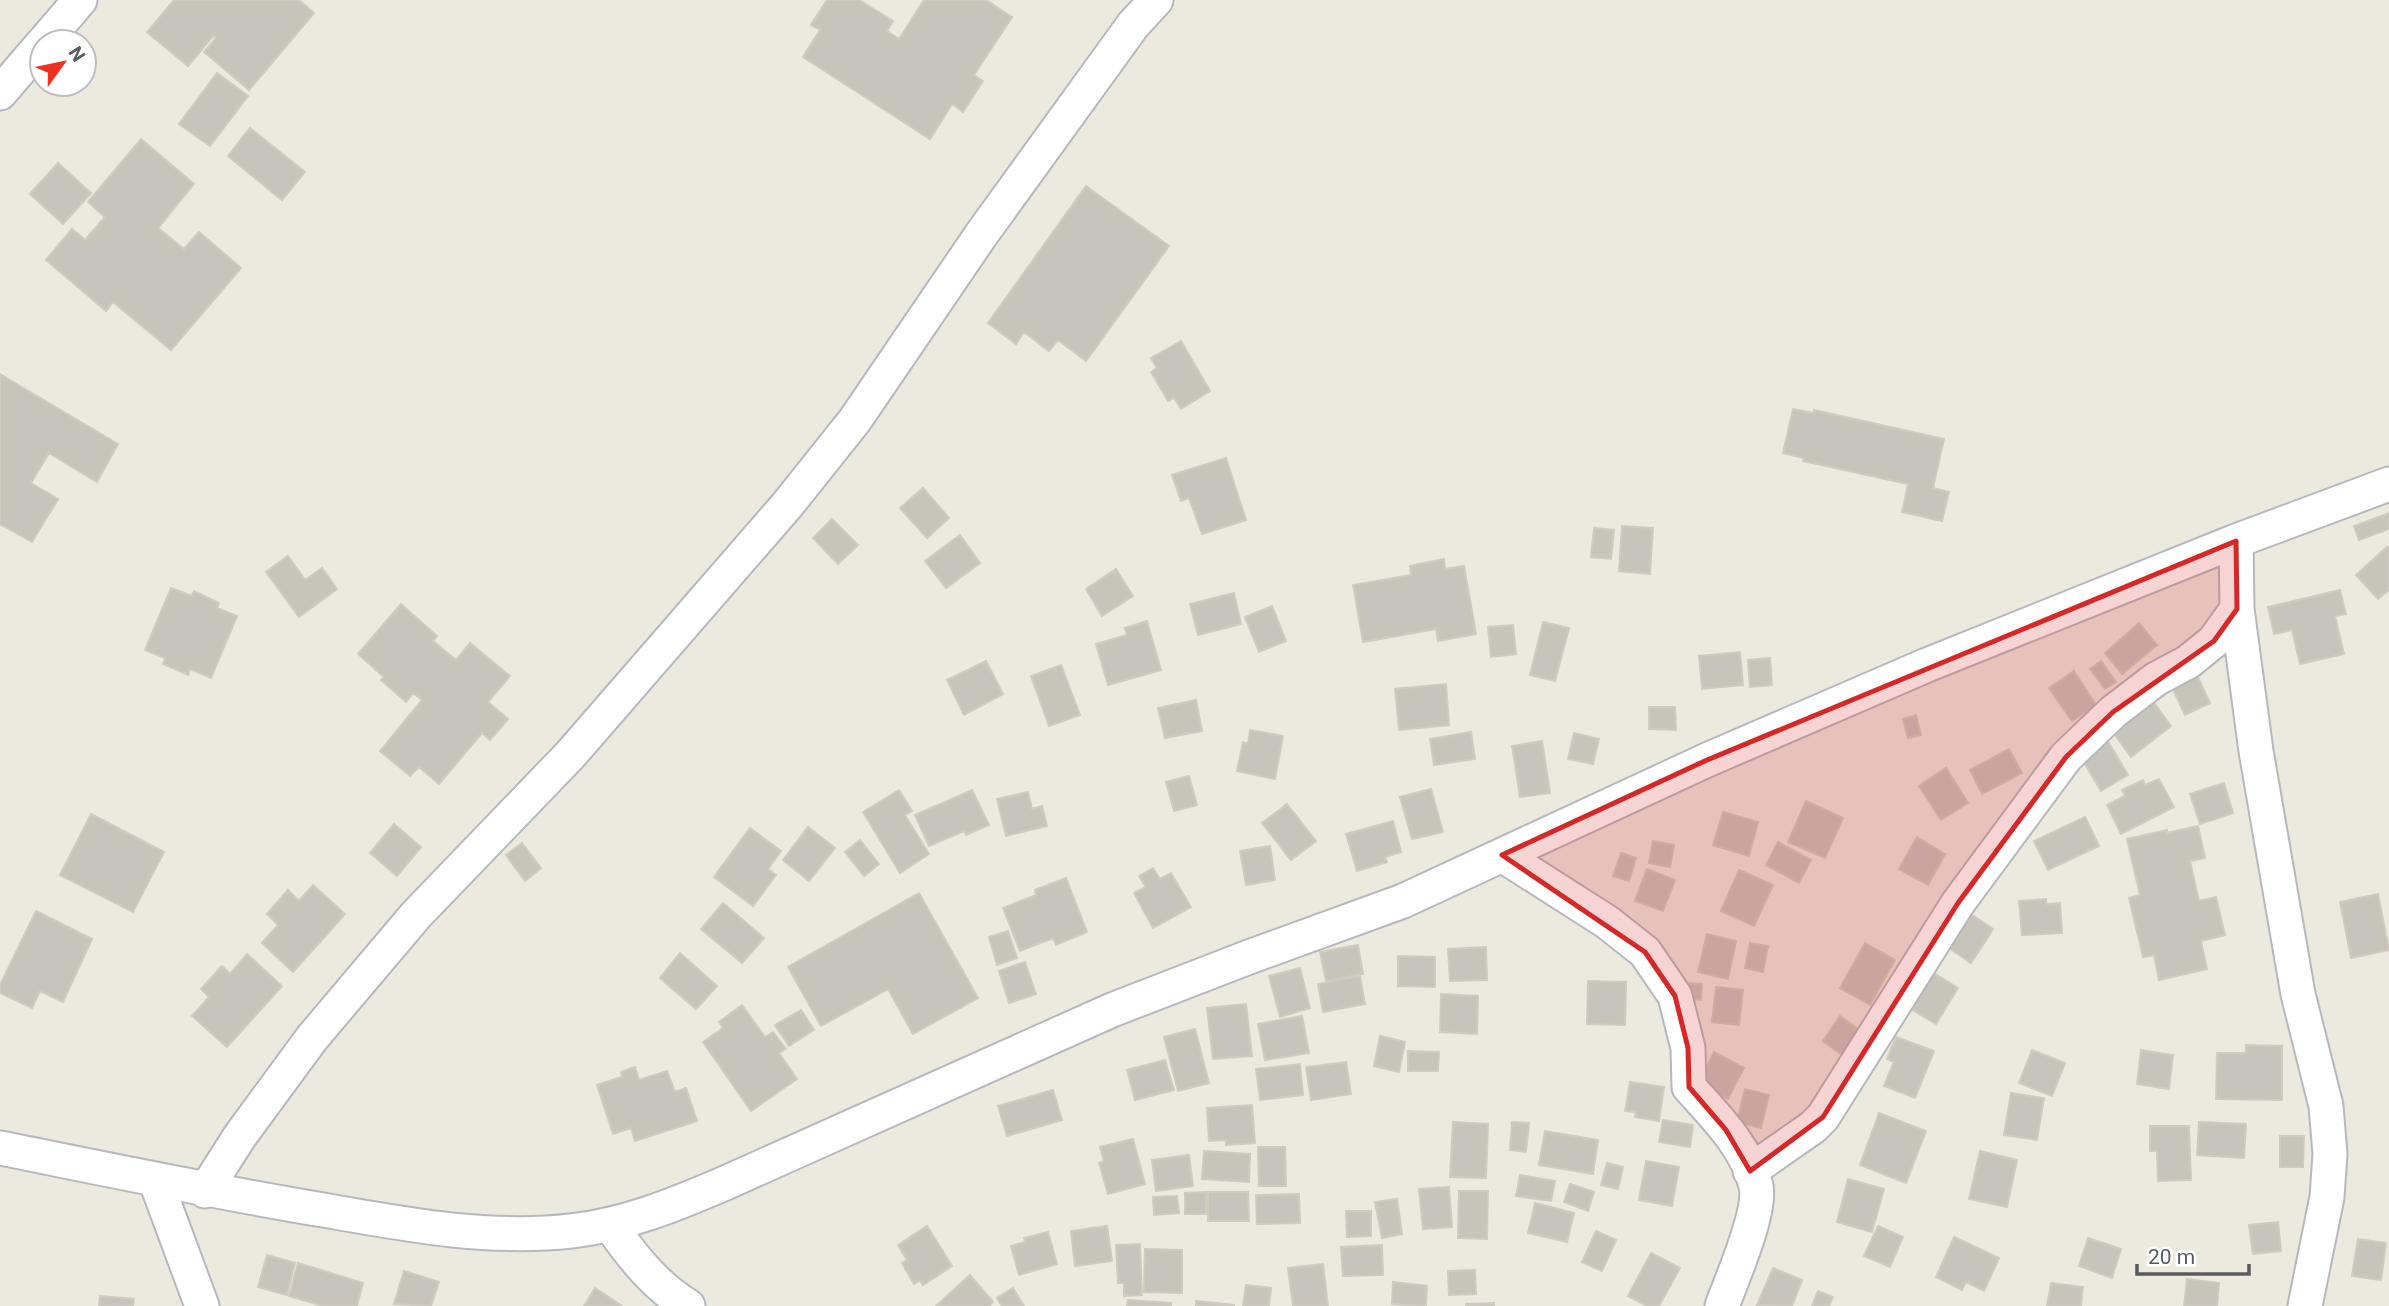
<svg xmlns="http://www.w3.org/2000/svg" width="2389" height="1306" font-family="Roboto,sans-serif">
  <style>
    .building { fill: #c7c4bc; stroke: #d1cbbd; stroke-width: 2 }
    .lines { fill: none; stroke-linecap: round; stroke-linejoin: round }
    .street-casing { stroke: #b5b8bd; stroke-width: 37 }
    .street { stroke: #fff; stroke-width: 33 }
    .marked { fill: #d62828; fill-opacity: 0.2; stroke: #d62828; stroke-width: 5; stroke-linejoin: round }
  </style>
  <rect width="100%" height="100%" fill="#ece9df"/>
  <!-- building -->
  <path class="building" d="M174,0H299L314,13L249,90L204,52L216,38L213,36L188,66L147,32Z
    M827,0H859L893,21L887,31L899,39L924,0H986L1012,17L974,75L983,81L963,112L952,104L930,139L803,57L820,30L811,25Z
    M217,73L248,96L210,146L179,124Z
    M250,128L305,172L282,200L228,156Z
    M141,139L194,184L158,228L184,249L199,232L241,268L171,350L113,302L106,311L46,260L72,229L85,240L105,217L88,202Z
    M58,163L91,193L63,224L30,194Z
    M1086,186L1169,246L1086,361L1058,340L1049,351L1024,332L1016,344L988,323Z
    M1181,341L1210,391L1181,409L1174,398L1168,401L1151,372L1157,368L1151,358Z
    M0,374L118,444L97,482L49,453L31,483L58,499L32,542L0,524Z
    M1793,409L1813,413L1814,410L1944,439L1933,488L1949,492L1942,521L1902,512L1908,484L1803,461L1804,458L1783,453Z
    M1226,458L1246,520L1202,534L1189,498L1181,501L1172,475Z
    M923,488L949,518L927,538L900,508Z
    M2389,513V529L2359,540L2354,526Z
    M832,519L858,545L838,564L813,538Z
    M1622,526L1653,528L1650,574L1619,571Z
    M1594,528L1614,530L1611,559L1591,557Z
    M960,535L980,563L946,588L925,561Z
    M2387,547L2389,549V590L2378,599L2356,575Z
    M288,556L305,580L322,568L337,589L299,617L266,572Z
    M1444,559L1445,569L1464,566L1476,634L1438,641L1436,629L1363,642L1353,585L1411,575L1410,566Z
    M1116,569L1133,596L1102,616L1086,589Z
    M171,588L192,596L194,591L219,603L217,608L237,616L211,678L190,669L188,675L163,664L165,658L145,650Z
    M2340,590L2346,614L2335,616L2344,654L2300,664L2292,630L2274,634L2268,607Z
    M1234,593L1241,624L1198,635L1190,604Z
    M401,604L437,636L433,641L456,660L470,643L510,676L488,702L508,719L490,740L482,733L439,784L419,767L410,776L380,751L422,700L413,693L406,702L381,680L384,677L358,654Z
    M1272,606L1286,641L1259,652L1245,617Z
    M1147,621L1161,670L1108,685L1096,644L1127,635L1125,628Z
    M1543,622L1569,628L1555,681L1530,675Z
    M2139,623L2157,645L2122,674L2105,653Z
    M1513,625L1516,654L1491,657L1488,627Z
    M1740,652L1743,685L1702,689L1699,656Z
    M1770,658L1772,685L1750,687L1748,660Z
    M986,661L1003,694L964,715L947,680Z
    M2101,661L2116,682L2105,689L2090,669Z
    M1061,665L1080,715L1049,726L1031,676Z
    M2074,671L2096,705L2072,721L2049,688Z
    M2195,671L2210,703L2185,715L2170,683Z
    M1446,684L1449,725L1399,730L1395,689Z
    M1196,700L1202,731L1165,738L1158,708Z
    M2152,700L2171,726L2131,757L2112,731Z
    M1649,707H1675L1676,730L1649,729Z
    M1916,715L1921,735L1908,738L1903,719Z
    M1250,730L1283,736L1275,779L1237,771L1243,742L1248,744Z
    M1471,732L1475,759L1434,765L1430,739Z
    M1574,733L1599,739L1593,764L1568,759Z
    M2107,740L2128,775L2101,791L2080,756Z
    M1542,741L1550,793L1520,797L1512,746Z
    M2009,749L2022,773L1982,794L1970,770Z
    M1946,768L1968,803L1941,820L1919,786Z
    M1189,776L1197,805L1174,811L1166,782Z
    M2159,779L2174,807L2121,834L2107,805L2125,796L2122,790L2143,780L2145,785Z
    M2224,783L2233,813L2200,824L2190,794Z
    M1431,789L1443,832L1412,839L1400,797Z
    M899,790L912,811L905,815L929,854L900,873L863,812Z
    M972,790L989,825L966,835L964,831L929,846L915,815Z
    M1028,792L1032,809L1042,806L1047,826L1006,836L997,799Z
    M1806,801L1843,818L1825,858L1788,842Z
    M1287,804L1316,841L1291,860L1262,823Z
    M1723,812L1758,822L1749,856L1713,845Z
    M91,814L164,852L133,912L60,875Z
    M2085,817L2099,846L2048,870L2034,841Z
    M1393,821L1401,852L1385,857L1387,862L1357,871L1346,834Z
    M394,824L421,847L397,876L370,853Z
    M2198,826L2205,858L2190,861L2199,901L2216,897L2225,935L2201,941L2207,969L2159,980L2154,955L2143,957L2129,898L2140,895L2127,839L2167,830V833Z
    M808,827L835,848L809,881L783,860Z
    M750,828L781,851L768,869L776,875L753,906L714,877Z
    M1917,837L1945,854L1928,885L1899,869Z
    M860,840L879,864L864,876L845,852Z
    M1653,841L1674,845L1670,867L1649,863Z
    M1778,842L1811,860L1799,883L1766,865Z
    M522,843L541,868L525,881L506,855Z
    M1270,846L1275,880L1246,885L1240,851Z
    M1621,853L1636,858L1629,881L1613,876Z
    M1153,868L1160,879L1171,873L1191,907L1153,928L1134,893L1146,887L1139,876Z
    M1647,869L1675,880L1663,911L1635,901Z
    M1739,870L1773,885L1754,926L1721,911Z
    M1066,878L1087,932L1056,945L1053,938L1020,951L1003,908L1036,895L1035,890Z
    M313,885L345,914L293,972L262,943L278,925L267,914L288,890L299,901Z
    M919,893L978,998L913,1034L888,989L821,1026L788,967Z
    M2378,894L2389,950L2351,958L2340,902Z
    M2046,899V904L2060,903L2062,933L2022,935L2019,901Z
    M723,903L764,938L742,963L701,929Z
    M36,911L92,939L63,1002L40,991L32,1008L0,993V985Z
    M1968,912L1993,929L1971,963L1946,946Z
    M1008,931L1017,958L997,965L989,937Z
    M1707,934L1736,941L1728,979L1698,972Z
    M1750,943L1768,946L1763,972L1745,968Z
    M1865,943L1895,960L1870,1005L1840,988Z
    M1358,945L1363,974L1326,981L1320,952Z
    M1486,947L1487,980L1450,981L1448,949Z
    M680,953L717,986L696,1009L660,978Z
    M247,954L282,986L227,1047L192,1016L209,997L201,989L222,966L230,974Z
    M1398,956L1435,957V987L1398,986Z
    M1025,962L1036,994L1009,1003L999,971Z
    M1300,968L1310,1008L1280,1017L1269,976Z
    M1929,970L1958,988L1936,1024L1907,1007Z
    M1360,976L1365,1004L1323,1012L1318,984Z
    M1588,981L1626,982L1625,1025L1587,1024Z
    M1690,983L1702,984L1701,1000L1689,999Z
    M1716,987L1743,990L1739,1025L1712,1022Z
    M1441,994L1478,996L1477,1034L1440,1032Z
    M1246,1004L1252,1056L1213,1059L1207,1008Z
    M742,1005L765,1037L773,1032L786,1049L779,1053L797,1079L751,1111L703,1042L723,1028L719,1022Z
    M801,1010L814,1030L789,1046L775,1025Z
    M1302,1016L1309,1053L1265,1060L1258,1024Z
    M1840,1016L1860,1030L1842,1055L1823,1041Z
    M1195,1029L1209,1083L1178,1091L1164,1037Z
    M1380,1036L1405,1042L1399,1072L1374,1066Z
    M1896,1037L1934,1051L1915,1098L1884,1086L1894,1062L1887,1059Z
    M2246,1045L2282,1046V1100L2216,1099L2217,1053H2246Z
    M2032,1050L2065,1063L2052,1096L2019,1083Z
    M2141,1050L2173,1055L2169,1089L2137,1084Z
    M1408,1051L1439,1052L1438,1071H1408Z
    M1714,1052L1744,1068L1728,1099L1698,1084Z
    M1165,1060L1174,1090L1135,1100L1127,1070Z
    M1346,1062L1351,1094L1311,1100L1306,1067Z
    M1300,1064L1303,1095L1260,1100L1256,1069Z
    M635,1067L639,1080L667,1071L675,1092L686,1088L697,1121L635,1141L631,1128L613,1134L597,1085L622,1077L621,1072Z
    M1630,1082L1664,1087L1659,1121L1635,1117L1636,1112L1625,1111Z
    M1745,1089L1769,1095L1761,1128L1737,1122Z
    M1053,1090L1062,1120L1007,1136L998,1106Z
    M2011,1093L2044,1098L2037,1140L2004,1135Z
    M1252,1105L1255,1143L1226,1145V1140L1209,1141L1207,1108Z
    M1879,1113L1926,1131L1906,1183L1860,1165Z
    M1663,1120L1693,1125L1690,1147L1659,1142Z
    M1453,1122L1488,1124L1486,1178L1450,1177Z
    M1512,1122L1529,1123L1526,1152L1510,1150Z
    M2199,1122L2246,1124L2244,1158L2197,1155Z
    M2150,1126H2189L2191,1180L2158,1181L2157,1151H2150Z
    M1545,1131L1598,1140L1593,1174L1539,1165Z
    M2280,1136H2304L2303,1167H2280Z
    M1133,1139L1145,1184L1108,1194L1099,1163L1104,1161L1100,1147Z
    M1258,1147H1285L1286,1186H1259Z
    M1204,1151L1250,1154L1249,1182L1202,1179Z
    M1980,1151L2017,1160L2007,1207L1969,1199Z
    M1189,1155L1193,1186L1156,1191L1152,1160Z
    M1646,1161L1679,1167L1672,1206L1639,1200Z
    M1607,1163L1623,1167L1618,1189L1601,1185Z
    M1520,1175L1555,1181L1551,1201L1516,1196Z
    M1848,1179L1884,1189L1872,1232L1837,1222Z
    M1570,1184L1594,1192L1588,1211L1564,1202Z
    M1449,1187L1452,1227L1423,1229L1419,1189Z
    M1459,1191H1488L1487,1239L1458,1238Z
    M1206,1192V1214H1185V1193Z
    M1208,1192H1248L1249,1221H1208Z
    M1299,1194L1300,1223L1257,1224L1256,1195Z
    M1177,1196L1179,1213L1154,1215L1153,1197Z
    M1397,1199L1402,1234L1382,1238L1375,1202Z
    M1535,1203L1574,1213L1567,1242L1528,1233Z
    M1346,1211H1371V1236L1347,1237Z
    M2278,1222L2281,1251L2253,1254L2249,1225Z
    M927,1226L952,1266L923,1285L920,1280L914,1284L902,1263L907,1260L898,1245Z
    M1107,1226L1112,1261L1075,1266L1071,1231Z
    M1878,1226L1903,1237L1890,1267L1864,1256Z
    M1596,1231L1616,1240L1602,1271L1582,1262Z
    M1048,1232L1057,1264L1019,1275L1011,1246L1025,1242L1024,1238Z
    M1954,1237L1999,1258L1984,1291L1966,1282L1962,1290L1936,1277Z
    M2088,1238L2121,1249L2112,1278L2079,1266Z
    M2358,1239L2386,1243L2381,1280L2352,1276Z
    M1140,1244L1142,1295L1124,1296V1283H1118L1116,1245Z
    M1382,1245L1383,1275L1343,1276L1341,1247Z
    M1145,1249L1182,1250V1293L1144,1292Z
    M1651,1253L1680,1268L1659,1306H1647L1628,1296Z
    M267,1255L295,1263L287,1295L258,1287Z
    M298,1263L363,1283L357,1306H323L289,1296Z
    M1323,1264L1328,1306H1293L1288,1268Z
    M1773,1268L1802,1280L1792,1306L1757,1305Z
    M1475,1270L1476,1294L1449,1295L1448,1271Z
    M404,1271L439,1282L431,1306L394,1304Z
    M970,1275L993,1302L989,1306H936Z
    M2187,1279L2219,1283L2217,1306H2184Z
    M1393,1282L1427,1286L1426,1306L1392,1304Z
    M2051,1283L2083,1287L2081,1306H2047Z
    M1246,1285L1271,1288L1269,1306H1243Z
    M595,1288L622,1306H584Z
    M1013,1288L1024,1306H1002L997,1298Z
    M1818,1291L1833,1297L1829,1306H1812Z
    M100,1296L134,1299L133,1306H99Z
    M1128,1300L1171,1303V1306H1127Z
    M1196,1301L1234,1305V1306H1196Z
    M1494,1303V1306H1466V1304Z"/>
  <g class="lines">
    <defs>
      <path id="street" d="M44,42L80,0
        M0,93L42,44
        M2236,541L2237,609L2256,751L2298,994L2326,1106L2330,1154L2327,1197L2305,1306
        M1502,855L1607,922L1645,952L1675,996L1688,1048L1689,1087C1714,1115 1747,1147 1756,1186C1762,1211 1732,1279 1722,1306
        M0,1148C110,1170 219,1193 329,1211C409,1225 490,1240 571,1231C625,1225 674,1205 723,1184L1112,1010L1249,957L1403,901L1707,760L1927,665L2236,541L2389,484
        M1750,1171L1813,1127L1823,1117L1958,903L2066,757L2113,712L2156,679L2188,662L2214,641L2237,609
        M155,1179L202,1306
        M205,1191L240,1136L312,1038L416,915L571,754L788,504L855,420L981,235L1133,25L1156,0
        M610,1225C633,1257 654,1285 688,1306"/>
    </defs>
    <!-- street casing -->
    <use href="#street" class="street-casing"/>
    <!-- street -->
    <use href="#street" class="street"/>
  </g>
  <!-- marked area -->
  <path class="marked" d="M2236,541L2237,609L2214,641L2113,712L2066,757L1958,903L1823,1117L1750,1171L1726,1130L1689,1087L1688,1048L1675,996L1645,952L1502,855L1707,760Z"/>
  <!-- north arrow -->
  <g transform="translate(63 63) rotate(57)"><circle r="33" fill="#ffffff" stroke="#bcbec0" stroke-width="2"/>
  <path d="M0-5L12 26L0 18L-12 26Z" fill="#ef3022"/>
  <text y="-10" font-size="19" font-weight="bold" text-anchor="middle" fill="#585c61">N</text>
  </g>
  <!-- scale -->
  <path d="M2137 1264v10h112v-10" fill="none" stroke="#585c61" stroke-width="3.5"/>
  <text x="2148" y="1264" font-size="21" fill="#585c61" stroke="#ffffff" stroke-width="5" paint-order="stroke">20 m</text>
</svg>
